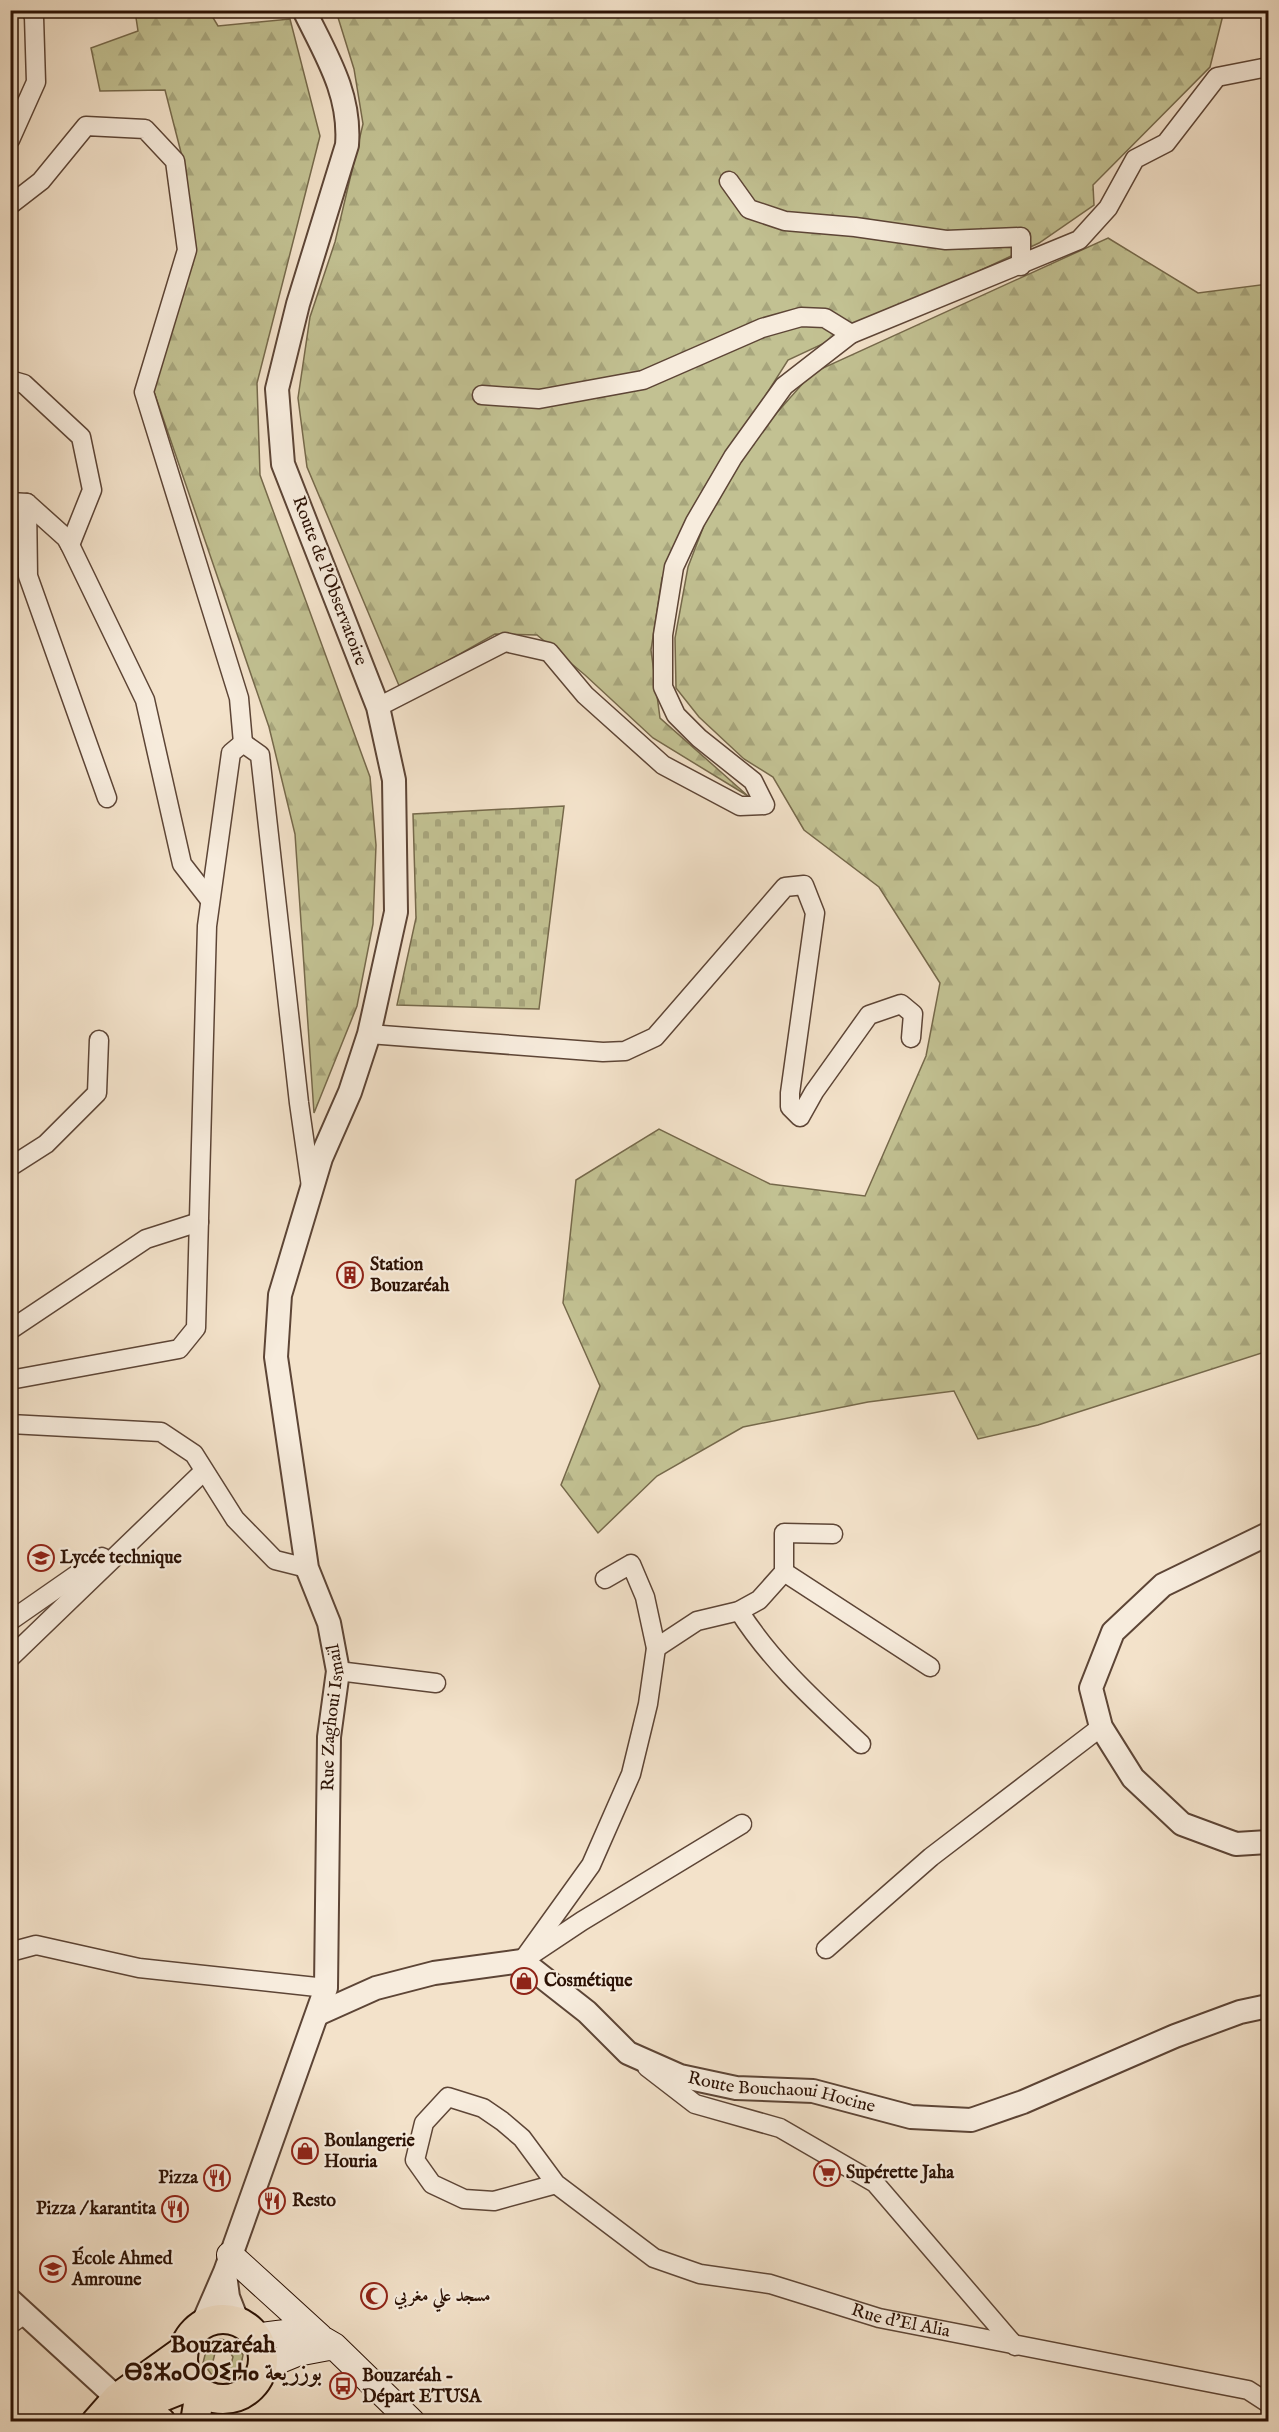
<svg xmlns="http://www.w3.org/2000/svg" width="1279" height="2432" font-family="'IM FELL English',Amiri,'Noto Sans Tifinagh',serif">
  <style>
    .grass { fill: #c2c192; stroke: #76694b; stroke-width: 1.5; fill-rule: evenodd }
    .forest { fill: url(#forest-firs); stroke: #76694b; stroke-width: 1.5 }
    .cemetery { fill: url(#cemetery-stones); stroke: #76694b; stroke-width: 1.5 }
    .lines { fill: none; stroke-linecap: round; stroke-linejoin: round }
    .service-casing { stroke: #5d4536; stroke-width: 12 }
    .minor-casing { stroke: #5d4536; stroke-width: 21 }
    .tertiary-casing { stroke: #5d4536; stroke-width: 26 }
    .secondary-casing { stroke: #2b1104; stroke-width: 28 }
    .primary-casing { stroke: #2b1104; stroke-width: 32 }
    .service { stroke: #f7ecdd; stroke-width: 9 }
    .minor { stroke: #f7ecdd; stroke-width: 18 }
    .tertiary { stroke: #f7ecdd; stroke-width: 22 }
    .secondary { stroke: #f7ecdd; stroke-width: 26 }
    .primary { stroke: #f3e2ca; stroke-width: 28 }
    .labels { text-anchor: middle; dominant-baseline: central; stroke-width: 4.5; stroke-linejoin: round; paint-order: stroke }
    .street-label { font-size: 18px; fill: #2b1104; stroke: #f7ecdd }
    .poi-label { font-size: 18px; font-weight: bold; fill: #2b1104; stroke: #f7ecdd; text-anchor: start }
    .district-label { font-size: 24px; font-weight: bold; fill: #2b1104; stroke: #f7ecdd }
  </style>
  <defs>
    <pattern id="forest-firs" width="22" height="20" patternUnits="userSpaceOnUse" patternTransform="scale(1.5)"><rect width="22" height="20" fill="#c2c192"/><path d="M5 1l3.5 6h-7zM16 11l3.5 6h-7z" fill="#a7a57c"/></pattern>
    <pattern id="cemetery-stones" width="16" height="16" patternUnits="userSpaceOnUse" patternTransform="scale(1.5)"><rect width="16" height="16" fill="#c2c192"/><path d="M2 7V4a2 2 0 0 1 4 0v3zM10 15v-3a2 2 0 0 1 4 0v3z" fill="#a7a57c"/></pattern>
  </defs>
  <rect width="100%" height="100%" fill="#f3e2ca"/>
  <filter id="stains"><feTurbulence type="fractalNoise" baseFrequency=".00333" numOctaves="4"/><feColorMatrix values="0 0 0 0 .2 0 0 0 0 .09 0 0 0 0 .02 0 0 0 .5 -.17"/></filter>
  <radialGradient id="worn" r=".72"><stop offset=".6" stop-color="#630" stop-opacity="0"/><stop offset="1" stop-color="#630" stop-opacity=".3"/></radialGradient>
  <!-- grass -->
  <path class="grass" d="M220,2339L235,2342L243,2355L240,2370L227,2379L212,2375L203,2363L207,2347ZM222,2349L229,2351L233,2357L231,2364L225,2369L217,2367L213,2361L215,2353Z"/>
  <!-- forest -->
  <path class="forest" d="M135,11H209L218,26L290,19L320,136L257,383L260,475L370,777L376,845L373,924L357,1006L314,1113L295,834L269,727L151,383L189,204L185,168L165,90L100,91L91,48L138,31Z
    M336,11H1224L1210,67L1093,185L1094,205L1039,243L788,360L698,502L662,578L651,650L660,718L748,796L653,738L585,675L537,635L495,634L400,688L307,467L298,398L310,317L335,242L363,124L354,69Z
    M1108,238L1198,293L1268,284V1351L1038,1425L978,1439L954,1391L868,1402L743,1427L657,1476L598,1533L561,1485L600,1386L563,1303L576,1180L659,1129L770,1184L865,1196L926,1056L940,983L879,887L804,830L773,777L744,759L699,717L676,688L675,638L688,567L706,520L751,442L812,373Z"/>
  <!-- cemetery -->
  <path class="cemetery" d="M564,806L539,1009L397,1005L416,918L413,814Z"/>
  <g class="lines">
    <defs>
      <path id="service" d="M10,2330L28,2317
        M10,2394L13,2422"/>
      <g id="minor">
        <path d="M10,140L36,82L34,17L31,10"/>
        <path d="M729,181L749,209L785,221L855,227L946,240L1021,237V266"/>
        <path d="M10,205L41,181L86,126L145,129L175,161L187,250L144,392L239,698L243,743"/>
        <path d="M10,380L24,384L81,437L92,490L70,545"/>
        <path d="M482,395L539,399L643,380L762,328L801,317L825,318L851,334"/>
        <path d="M10,502L27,503L66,538L70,545L145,700L182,864L210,900"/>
        <path d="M27,503L28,576L107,798"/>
        <path d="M378,707L505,642L549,652L585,695L663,765L740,806L765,805L753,781L699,738L676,715L663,687V635L674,567L695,522L733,457L784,386L851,334L1079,240L1108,208L1135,159L1166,143L1217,77L1268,67"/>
        <path d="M369,1034L603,1052L625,1051L655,1037L785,887L804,885L815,913L790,1093V1107L800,1117L814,1092L869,1015L901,1004L913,1014L911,1038"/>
        <path d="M10,1167L46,1144L97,1093L99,1040"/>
        <path d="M10,1330L146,1239L199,1222"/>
        <path d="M10,1380L179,1349L196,1328L207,926L231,753L243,743L260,755L299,1103L311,1187"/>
        <path d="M10,1424L161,1432L194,1454L235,1519L275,1560L307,1568"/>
        <path d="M784,1572L930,1667"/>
        <path d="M739,1611C772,1663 816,1702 861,1744"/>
        <path d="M10,1621L102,1557"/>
        <path d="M656,1648L697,1621L739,1611L759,1600L784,1572V1533L833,1534"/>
        <path d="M10,1658L204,1471"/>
        <path d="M338,1671L436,1683"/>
        <path d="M826,1949L931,1857L1101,1727"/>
        <path d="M10,1952L36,1945L139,1968L326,1988"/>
        <path d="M531,1955L582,1921L742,1824"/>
        <path d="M522,1961L591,1865L631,1774L648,1704L656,1648L645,1597L631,1564L605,1579"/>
        <path d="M647,2067L695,2104L780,2128L875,2183L1015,2346"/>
        <path id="s1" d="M556,2184L494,2201L464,2199L432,2184L415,2160L424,2123L448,2097L483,2108L502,2121L522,2138L556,2184L654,2258L700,2274L770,2284L879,2318L1248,2390L1268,2403"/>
      </g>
      <g id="tertiary">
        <path d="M1268,1534L1163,1585L1113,1632L1091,1688L1101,1727L1133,1778L1182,1824L1236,1844L1268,1842"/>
        <path id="s2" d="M318,2014L376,1988L434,1973L522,1961L587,2012L628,2053L680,2076L736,2088L813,2091L911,2117L971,2120L1023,2102L1175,2036L1240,2012L1268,2006"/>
        <path d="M225,2274L228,2297L237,2320"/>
        <path d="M10,2300L117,2398"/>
        <path id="s3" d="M202,2325L225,2272L326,1988L329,1737L338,1671L329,1623L307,1568L276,1357L280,1295L321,1158L350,1092L369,1034L396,912L394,780L378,707L283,464L277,389L298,304L347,145C351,94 326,55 304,10"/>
      </g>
      <path id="secondary" d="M230,2255L320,2337
        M258,2337C287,2331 309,2329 334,2346L412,2422
        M263,2367L297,2353L334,2346"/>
      <path id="primary" d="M183 2359a40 40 0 1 1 80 0a40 40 0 1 1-80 0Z
        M124,2411L161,2422
        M109,2418L192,2385
        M96,2422L117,2398L184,2350
        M195,2422L200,2392"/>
    </defs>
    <!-- service casing -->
    <use href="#service" class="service-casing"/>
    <!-- minor casing -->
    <use href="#minor" class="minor-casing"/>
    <!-- tertiary casing -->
    <use href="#tertiary" class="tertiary-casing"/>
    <!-- secondary casing -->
    <use href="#secondary" class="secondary-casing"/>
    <!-- primary casing -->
    <use href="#primary" class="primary-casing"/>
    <!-- service -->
    <use href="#service" class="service"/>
    <!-- minor -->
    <use href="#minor" class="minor"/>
    <!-- tertiary -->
    <use href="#tertiary" class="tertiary"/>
    <!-- secondary -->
    <use href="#secondary" class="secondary"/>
    <!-- primary -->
    <use href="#primary" class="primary"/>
  </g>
  <!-- icons -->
  <defs>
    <symbol id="building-ring" viewBox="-11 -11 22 22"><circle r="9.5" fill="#f7ecdd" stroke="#8f2418" stroke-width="1.5"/><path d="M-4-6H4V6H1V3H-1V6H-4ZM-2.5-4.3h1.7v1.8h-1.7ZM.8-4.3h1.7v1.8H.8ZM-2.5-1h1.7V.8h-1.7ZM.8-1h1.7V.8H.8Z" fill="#8f2418"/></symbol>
    <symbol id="school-ring" viewBox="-11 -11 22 22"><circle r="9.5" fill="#f7ecdd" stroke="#8f2418" stroke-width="1.5"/><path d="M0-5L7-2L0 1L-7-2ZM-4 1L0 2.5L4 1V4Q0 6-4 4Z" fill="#8f2418"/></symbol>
    <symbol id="shop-ring" viewBox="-11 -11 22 22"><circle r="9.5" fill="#f7ecdd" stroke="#8f2418" stroke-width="1.5"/><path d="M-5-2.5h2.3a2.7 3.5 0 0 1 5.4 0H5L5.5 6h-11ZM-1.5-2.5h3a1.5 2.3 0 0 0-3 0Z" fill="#8f2418"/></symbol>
    <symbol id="supermarket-ring" viewBox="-11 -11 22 22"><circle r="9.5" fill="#f7ecdd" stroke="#8f2418" stroke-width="1.5"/><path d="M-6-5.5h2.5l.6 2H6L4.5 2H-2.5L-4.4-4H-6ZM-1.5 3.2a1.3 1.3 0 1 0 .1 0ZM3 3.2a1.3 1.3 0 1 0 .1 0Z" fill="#8f2418"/></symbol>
    <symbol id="restaurant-ring" viewBox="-11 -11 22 22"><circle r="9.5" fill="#f7ecdd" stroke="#8f2418" stroke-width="1.5"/><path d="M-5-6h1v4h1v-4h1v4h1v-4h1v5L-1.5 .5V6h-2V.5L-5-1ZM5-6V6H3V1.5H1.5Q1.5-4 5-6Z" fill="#8f2418"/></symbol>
    <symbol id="mosque-ring" viewBox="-11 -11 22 22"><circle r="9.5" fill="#f7ecdd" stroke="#8f2418" stroke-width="1.5"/><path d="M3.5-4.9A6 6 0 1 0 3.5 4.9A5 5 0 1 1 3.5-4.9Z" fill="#8f2418"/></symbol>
    <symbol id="bus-ring" viewBox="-11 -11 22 22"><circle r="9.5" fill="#f7ecdd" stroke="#8f2418" stroke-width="1.5"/><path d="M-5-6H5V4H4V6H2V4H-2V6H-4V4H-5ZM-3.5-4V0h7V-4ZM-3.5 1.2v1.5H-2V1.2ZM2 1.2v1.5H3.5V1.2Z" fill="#8f2418"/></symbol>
  </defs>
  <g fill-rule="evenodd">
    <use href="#building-ring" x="335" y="1260" width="30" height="30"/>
    <use href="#school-ring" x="26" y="1543" width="30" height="30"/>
    <use href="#shop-ring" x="509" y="1966" width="30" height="30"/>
    <use href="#shop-ring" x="290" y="2136" width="30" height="30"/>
    <use href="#supermarket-ring" x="812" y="2158" width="30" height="30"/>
    <use href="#restaurant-ring" x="202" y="2163" width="30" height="30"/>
    <use href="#restaurant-ring" x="257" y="2186" width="30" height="30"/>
    <use href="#restaurant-ring" x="160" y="2194" width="30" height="30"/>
    <use href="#school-ring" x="38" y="2254" width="30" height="30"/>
    <use href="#mosque-ring" x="359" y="2281" width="30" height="30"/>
    <use href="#bus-ring" x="328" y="2371" width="30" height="30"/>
  </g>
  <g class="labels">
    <!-- street labels -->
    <g class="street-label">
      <text transform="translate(329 581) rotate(69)">Route de l'Observatoire</text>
      <text stroke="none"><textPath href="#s3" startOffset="630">Rue Zaghoui Ismaïl</textPath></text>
      <text stroke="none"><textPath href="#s2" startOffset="513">Route Bouchaoui Hocine</textPath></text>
      <text stroke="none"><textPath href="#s1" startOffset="754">Rue d'El Alia</textPath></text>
    </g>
    <!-- poi labels -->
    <g class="poi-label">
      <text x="370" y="1265">Station<tspan x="370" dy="21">Bouzaréah</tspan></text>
      <text x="60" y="1558">Lycée technique</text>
      <text x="544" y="1981">Cosmétique</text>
      <text x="324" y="2141">Boulangerie<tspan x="324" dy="21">Houria</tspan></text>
      <text x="846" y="2173">Supérette Jaha</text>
      <text x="198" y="2178" text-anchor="end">Pizza</text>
      <text x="292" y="2201">Resto</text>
      <text x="156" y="2209" text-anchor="end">Pizza / karantita</text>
      <text x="72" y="2259">École Ahmed<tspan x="72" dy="21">Amroune</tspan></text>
      <text x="394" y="2296">مسجد علي مغربي</text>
      <text x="362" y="2376">Bouzaréah -<tspan x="362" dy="21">Départ ETUSA</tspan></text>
    </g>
    <!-- district labels -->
    <g class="district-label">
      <text x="223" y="2345">Bouzaréah<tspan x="223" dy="28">ⴱⵓⵣⴰⵔⵔⵉⵄⴰ بوزريعة</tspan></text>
    </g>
  </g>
  <!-- margin -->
  <rect width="1279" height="2432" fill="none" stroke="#f3e2ca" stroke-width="36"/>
  <rect x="12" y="12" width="1255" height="2408" fill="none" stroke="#2b1104" stroke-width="3"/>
  <rect x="18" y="18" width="1243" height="2396" fill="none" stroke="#2b1104" stroke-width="1.5"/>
  <rect width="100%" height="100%" filter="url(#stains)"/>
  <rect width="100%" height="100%" fill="url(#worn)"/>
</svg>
